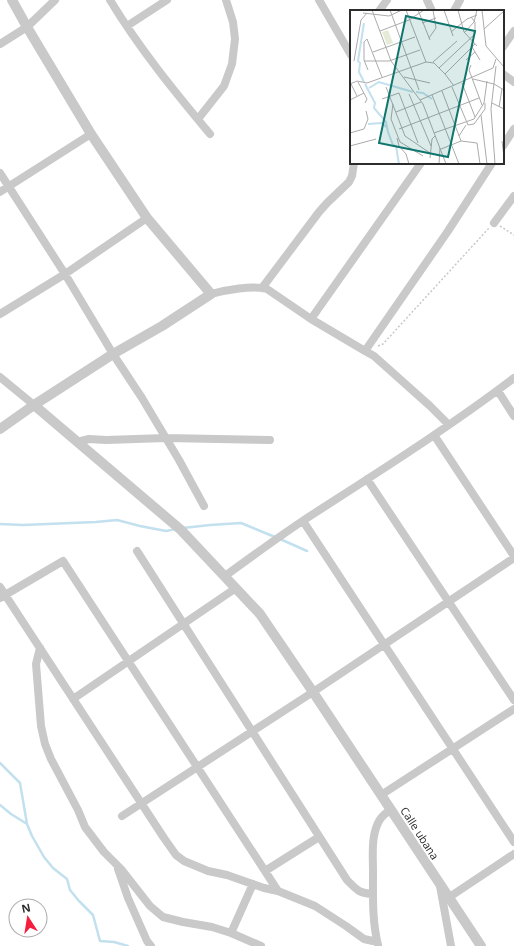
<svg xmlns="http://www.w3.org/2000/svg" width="514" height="946" font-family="'Open Sans',sans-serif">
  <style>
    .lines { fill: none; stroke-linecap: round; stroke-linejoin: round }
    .stream { stroke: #c2e0ee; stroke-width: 2.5 }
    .path { stroke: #c9c9c9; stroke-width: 1.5; stroke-dasharray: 2 2; stroke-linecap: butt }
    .minor { stroke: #c9c9c9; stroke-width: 8 }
    .tertiary { stroke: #c9c9c9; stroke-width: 10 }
    .labels { text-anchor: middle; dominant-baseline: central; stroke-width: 4; stroke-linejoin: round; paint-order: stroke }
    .street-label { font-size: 11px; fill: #2c2c2c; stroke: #fff }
    .inset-river { fill: none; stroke: #c2e0ee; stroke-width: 2 }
    .inset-road { fill: none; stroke: #ababab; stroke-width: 1 }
    .view { fill: #0f766e; fill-opacity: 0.15; stroke: #0f766e; stroke-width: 2 }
    .inset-edge { fill: none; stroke: #2c2c2c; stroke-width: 2 }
  </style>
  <rect width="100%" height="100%" fill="#fff"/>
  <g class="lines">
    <!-- stream -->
    <path class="stream" d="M0,524L23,525L96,522L117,520L140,526L166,531L176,529
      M183,528L210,525L241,523L275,537
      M280,539L307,551
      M0,763L20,783L27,824L32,836L44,857L53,868L67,879L70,890L79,901L93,915L100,941L114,942L128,946
      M0,805L11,814L27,824"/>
    <!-- path -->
    <path class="path" d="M500,226L514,235
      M378,346L383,344L489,228"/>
    <!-- minor -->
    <path class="minor" d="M110,0C139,48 174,91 210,134
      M319,0L351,55
      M427,0L432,11
      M379,11L387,0
      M454,11L460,0
      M127,26L167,0
      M0,44L27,27L55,0
      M503,47L514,31
      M503,74L514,82
      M198,119L224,86L232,64L235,39L233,22L226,0
      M503,146L514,129
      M0,173L65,274L113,354L142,398L179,460L204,506
      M0,192L91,134
      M494,223L514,196
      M262,288L319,212L327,203L349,182L352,176L354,163
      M211,294C226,290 252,285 267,289L311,319L365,351
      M0,314L65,274L147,218
      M311,319L421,163
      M0,377L34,405
      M498,391L514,416
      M449,425L430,406L374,356L365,351L448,231L492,163
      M434,435L514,556
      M77,442L89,439L106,440L166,438L270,440
      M367,479L514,700
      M303,521L514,842
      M137,551L347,880C357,890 358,893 373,894
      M225,576C251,557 277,538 304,520C375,474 447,429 514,378
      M0,587L164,838L176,855L184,861L208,871L227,875L264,888L278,891L315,906L346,926L364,939L373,941H376
      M0,598L63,561L278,891
      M40,648L36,664L41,726L45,744L51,759L78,810L85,827L104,852L121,869L150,906L163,917L183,922L212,927L231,933L261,946
      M73,699L236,588
      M381,795L514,709
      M122,816L313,692L514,558
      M118,869L128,898L147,941L151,946
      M265,871L319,837
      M440,886L451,946
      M448,898L514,854
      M231,933L253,884
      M378,945C372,921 373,896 373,872C373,855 371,838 378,823C381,816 385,814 390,810"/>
    <!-- tertiary -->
    <path class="tertiary" d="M34,405L181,530L260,614L313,692L481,946
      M0,429L34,405L113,354L162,326L211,294L147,218L91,134L27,27L12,0"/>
  </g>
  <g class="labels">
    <!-- street labels -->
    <g class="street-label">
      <text transform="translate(420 833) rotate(57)">Calle ubana</text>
    </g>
  </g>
  <!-- overview -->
  <g transform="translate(350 10)">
    <rect width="154" height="154" fill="#fff"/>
    <path d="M38,20L43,33L37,35L32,22Z" fill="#e4ecd8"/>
    <path class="inset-river" d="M14,13L8,51L10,53L9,62L14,72M15,74L25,93L24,98L36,112L38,122L43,135L46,136L49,154M19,78L29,72L63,82M66,82L73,83L82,89M18,114L32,113L36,117"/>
    <path class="inset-road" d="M22,0L41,51L73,94L96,154M40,0L69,80M56,0L76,52M68,0L80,30M94,0L103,26M108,0L114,22L127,36M132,0L136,36L154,57M13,3L39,6L52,0M72,13L86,8M134,19L154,1M30,21L59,10L74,0M101,22L117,9L127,5M114,23L124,12L127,0M79,28L86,18L83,0M122,37L130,50M23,42L65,27M116,50L125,42M4,51L11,10L17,3M14,51H39L70,40M83,52L107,31M121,55L119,60L132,95M89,58L125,24V12L121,7M18,60L14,50V32L17,29L32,67M54,67L80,73M123,69L144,74L154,80M8,72L17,89L15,93M112,73L125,107M0,74L7,71L17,73L76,52L84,53L95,64M1,74L7,86M104,76L95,64L125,34M36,77L55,126L80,143M102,77L118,115L124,114L135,99V93M92,81L111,131L127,133L130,154M59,84L81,136M82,85L109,154M32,89L49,83L68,133M0,90L14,83M70,90L143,58L146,49M142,93L154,99M43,94L41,109L50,132L73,146M149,97L152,79M46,102L71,92M131,105L137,154M49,119L129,88M0,123L14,119L18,109L16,101M84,123L124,109L134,93L137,71M109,126L116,115M47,128L49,136L56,144L59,154M152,131L154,147M0,136L26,129M91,139L111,131M80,148L82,129L85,126M89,154L90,138M145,154L141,99L146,56"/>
    <path class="view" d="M56,6L125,21L98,147L29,133Z"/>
    <rect width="154" height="154" class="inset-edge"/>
  </g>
  <!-- north arrow -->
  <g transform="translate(28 918) rotate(348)"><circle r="19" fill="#ffffff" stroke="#ababab"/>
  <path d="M0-3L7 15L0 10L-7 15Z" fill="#f41d3e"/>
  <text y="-6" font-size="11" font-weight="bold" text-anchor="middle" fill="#2c2c2c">N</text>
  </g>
</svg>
